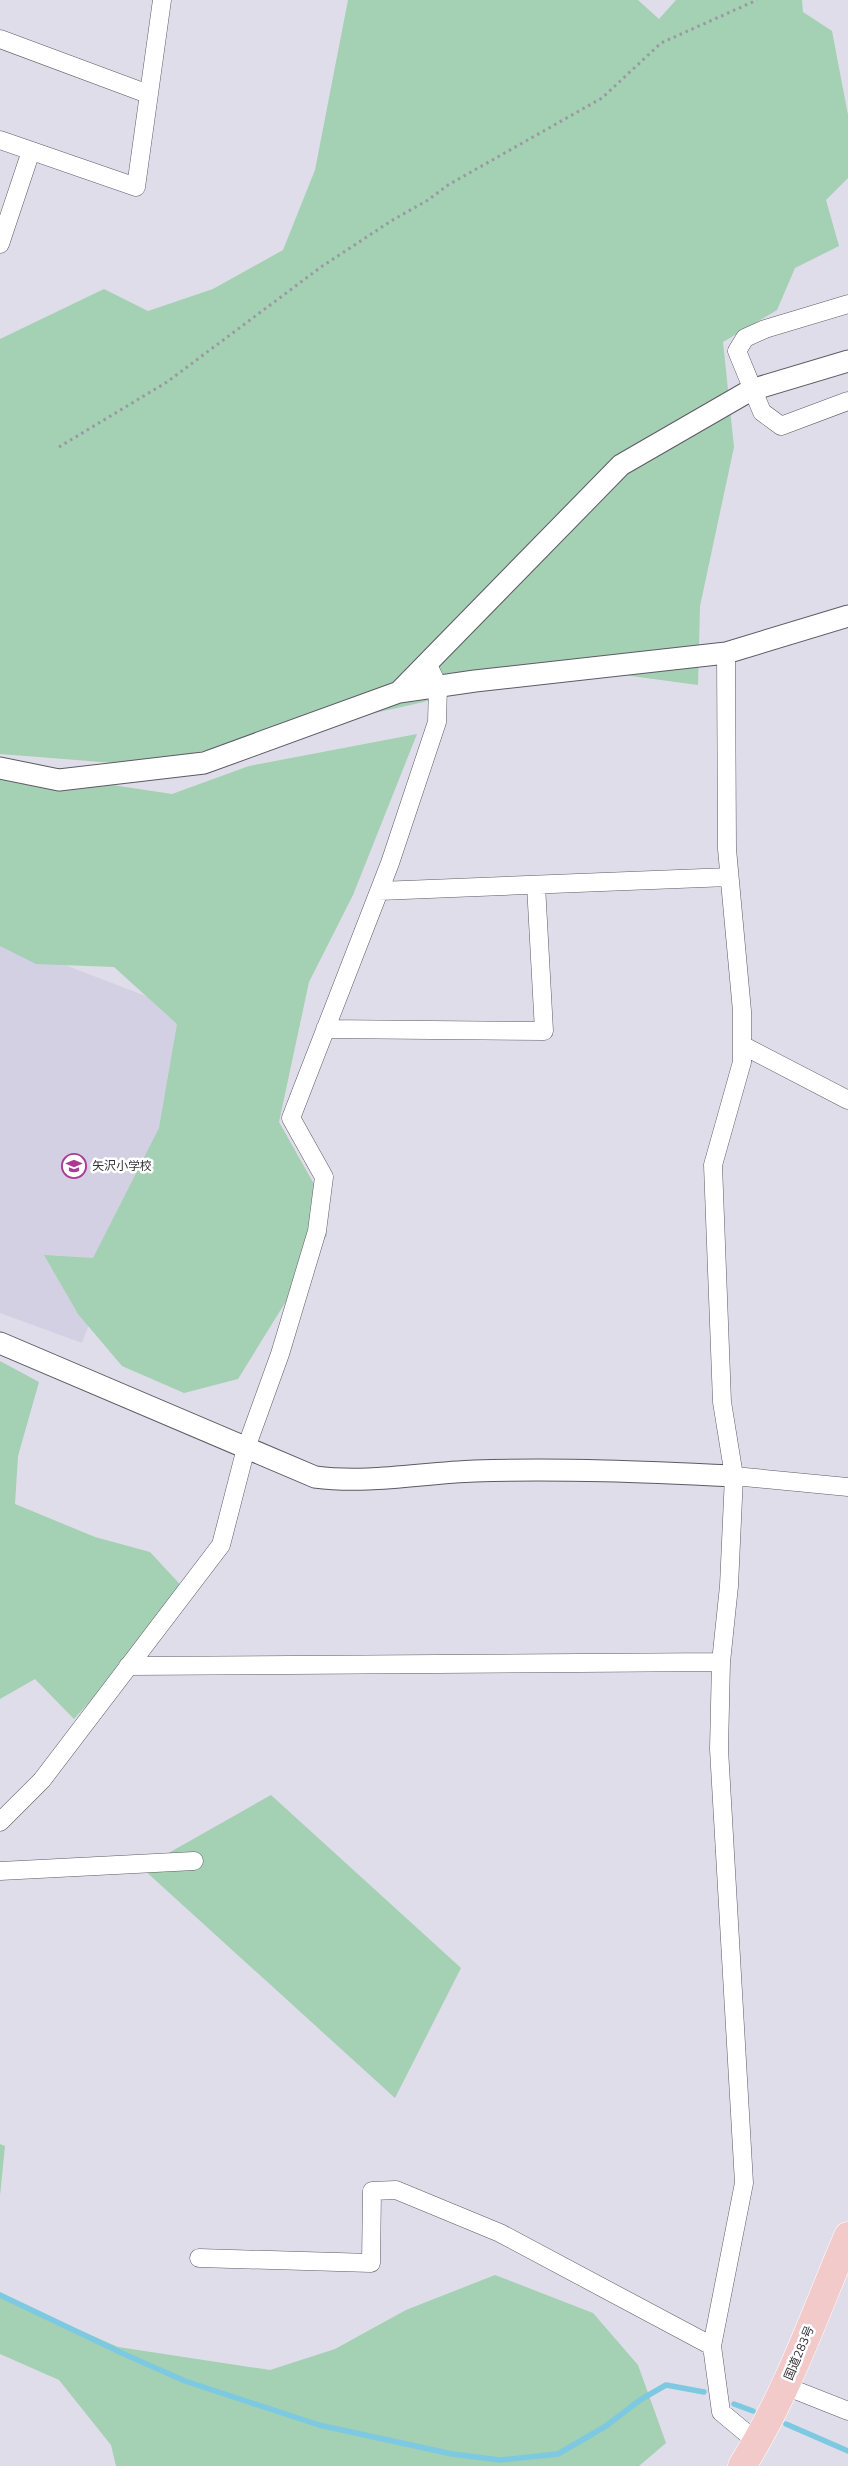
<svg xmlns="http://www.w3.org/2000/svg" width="848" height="2466" font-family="'Nunito Sans','Noto Sans JP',sans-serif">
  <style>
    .built { fill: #d4d0e3 }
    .green { fill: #a4d0b3 }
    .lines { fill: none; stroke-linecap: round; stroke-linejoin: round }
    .stream { stroke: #7dc9e2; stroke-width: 5.5 }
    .minor-casing { stroke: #5d5a65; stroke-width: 19 }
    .tertiary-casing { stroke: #5d5a65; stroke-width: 23 }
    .trunk-casing { stroke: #fff; stroke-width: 29 }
    .path { stroke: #9a99a2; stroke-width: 3; stroke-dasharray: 2.5 4; stroke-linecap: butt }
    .minor { stroke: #fff; stroke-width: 18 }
    .tertiary { stroke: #fff; stroke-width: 21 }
    .trunk { stroke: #f3caca; stroke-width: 28 }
    .labels { text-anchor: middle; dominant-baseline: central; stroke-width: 5; stroke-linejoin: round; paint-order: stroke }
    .poi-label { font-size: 12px; fill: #333237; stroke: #fff; text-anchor: start }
    .street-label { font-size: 12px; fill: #333237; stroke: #fff }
  </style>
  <rect width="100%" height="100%" fill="#dfdde9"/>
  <!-- built -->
  <path class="built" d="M0,940L203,1018L82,1343L0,1313Z"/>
  <!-- green -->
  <path class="green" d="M348,0H638L659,19L676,0H802L803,12L832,31L848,115V178L826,200L839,246L795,268L777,310L723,342L734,447L700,606L698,685L564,667L415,704L140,765L0,754V339L104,289L148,311L213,289L283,250L315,170Z
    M417,734L353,895L309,982L279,1122L319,1193L327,1235L238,1379L184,1393L122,1366L78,1314L44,1255L93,1258L159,1128L177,1024L114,967L36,964L0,946V768L172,794L249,766Z
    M0,1361L39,1382L18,1456L15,1504L95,1537L150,1552L188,1593L74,1719L35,1679L0,1699Z
    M271,1795L461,1968L395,2098L142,1868Z
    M0,2144L5,2146L0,2196Z
    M495,2275L593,2313L638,2365L666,2443L639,2466H116L111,2445L59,2380L0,2354V2295L118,2347L270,2370L335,2349L406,2310Z"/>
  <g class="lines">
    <!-- stream -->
    <path class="stream" d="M0,2295L124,2354L185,2381L319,2425L452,2454L500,2460L558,2454L606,2426L640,2400L666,2385L704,2392
      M734,2404L753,2411
      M786,2424L848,2451"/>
    <defs>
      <path id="minor" d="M0,39L148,94
        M0,140L136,187L162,0
        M0,244L31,151
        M848,304L765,329L745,338L737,351L762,412L781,426L848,401
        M726,653L727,849L742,1011V1062L713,1165L722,1402L734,1476L729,1586L721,1662L719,1749L744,2183L712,2346L721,2412L757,2442
        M379,891L729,877
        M325,1029L544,1031L536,885
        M742,1045L848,1100
        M734,1476L848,1487
        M128,1666L721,1662
        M0,1822L42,1780L221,1545L246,1448L280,1354L317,1231L324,1177L291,1118L390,863L437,722L438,686L427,663
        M0,1871L194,1861
        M199,2258L371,2263L372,2191L396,2190L500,2233L712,2346
        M785,2386L848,2411"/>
      <path id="tertiary" d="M399,692L475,681L726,653L848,616
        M0,768L59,780L204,763L399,692L621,465L751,390L848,361
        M0,1343L315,1477C368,1484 421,1473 475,1471C561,1468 648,1472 734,1476"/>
      <path id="trunk" d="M742,2466C787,2395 815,2313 848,2236"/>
    </defs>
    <!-- minor casing -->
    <use href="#minor" class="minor-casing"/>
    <!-- tertiary casing -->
    <use href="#tertiary" class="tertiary-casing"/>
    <!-- trunk casing -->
    <use href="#trunk" class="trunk-casing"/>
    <!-- path -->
    <path class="path" d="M59,447L167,382L321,267L391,221L428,200L448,185L602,98L661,43L757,0"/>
    <!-- minor -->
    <use href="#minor" class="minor"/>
    <!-- tertiary -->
    <use href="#tertiary" class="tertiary"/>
    <!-- trunk -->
    <use href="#trunk" class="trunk"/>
  </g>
  <!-- icons -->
  <defs>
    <symbol id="school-ring" viewBox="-11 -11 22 22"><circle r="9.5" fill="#fff" stroke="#ac3a95" stroke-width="1.5"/><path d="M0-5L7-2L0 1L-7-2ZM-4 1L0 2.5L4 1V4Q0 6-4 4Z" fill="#ac3a95"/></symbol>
  </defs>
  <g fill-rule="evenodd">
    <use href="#school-ring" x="60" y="1152" width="28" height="28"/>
  </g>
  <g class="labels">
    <!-- poi labels -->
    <g class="poi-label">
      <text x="92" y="1166">矢沢小学校</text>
    </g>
    <!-- street labels -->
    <g class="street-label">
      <text transform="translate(799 2353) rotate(-67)">国道283号</text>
    </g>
  </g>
</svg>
